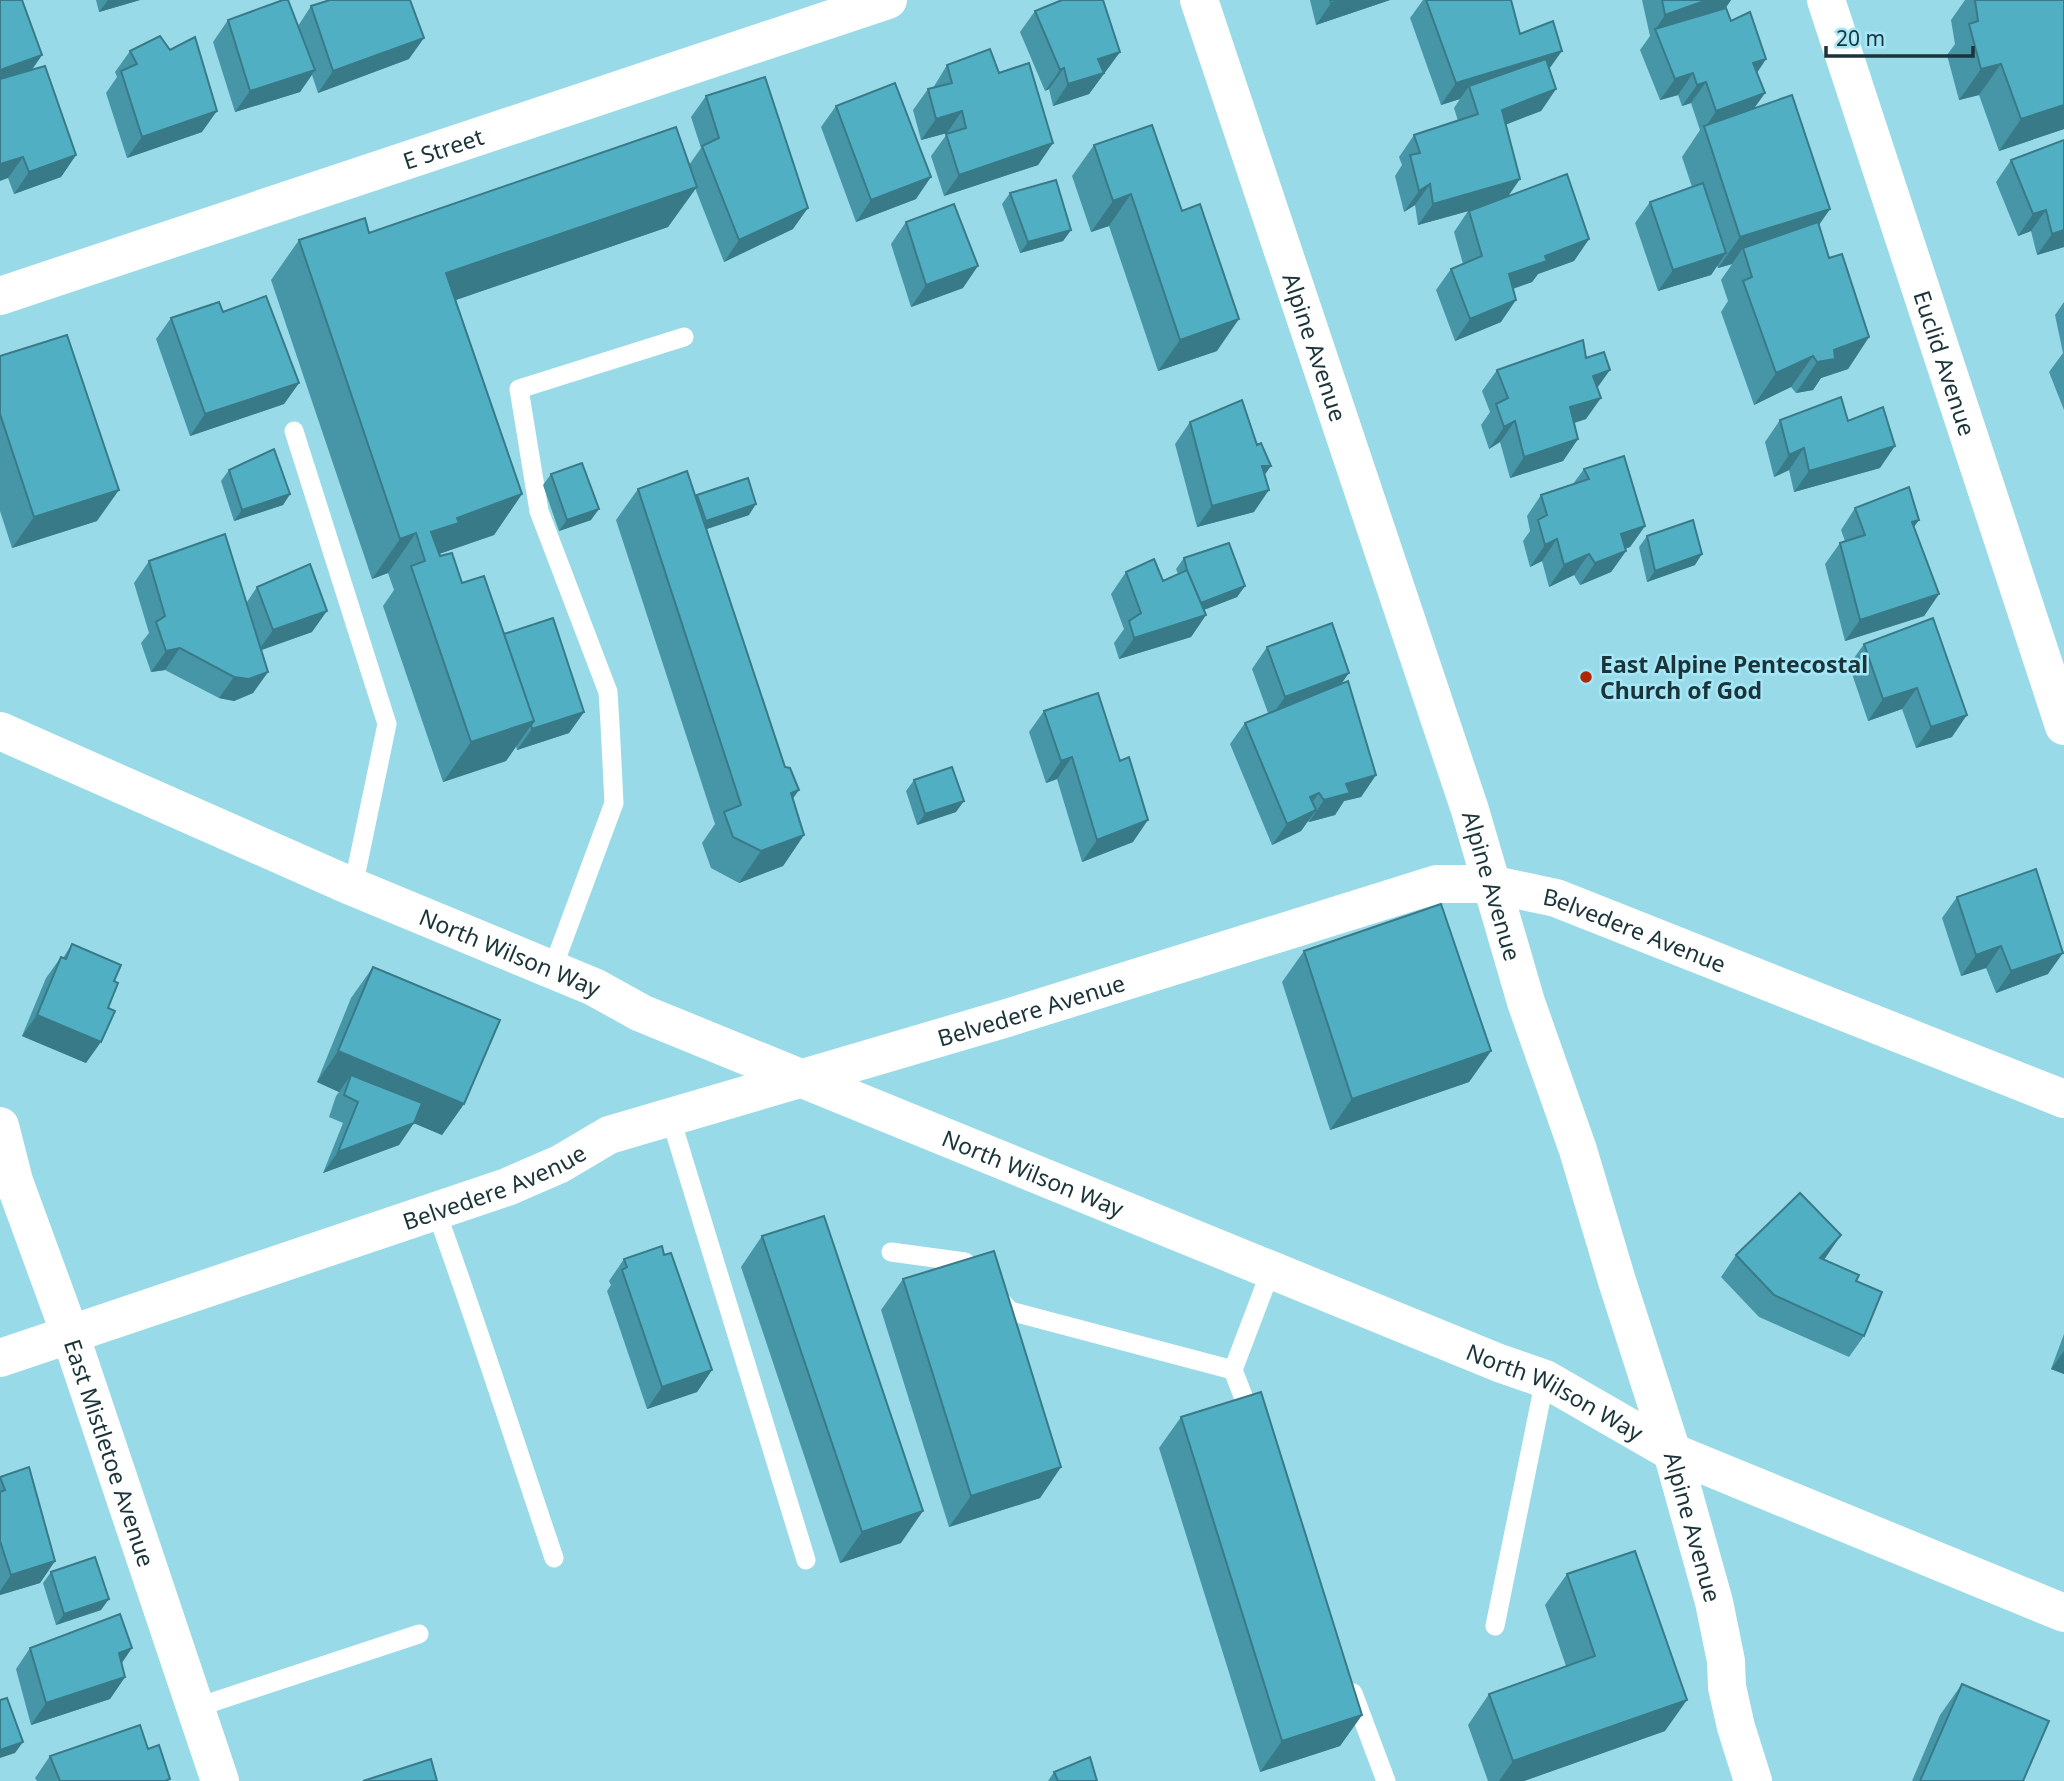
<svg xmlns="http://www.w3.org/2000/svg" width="2064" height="1781" font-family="'Noto Sans',sans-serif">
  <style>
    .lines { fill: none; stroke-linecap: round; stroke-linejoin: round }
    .lane { stroke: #fff; stroke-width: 19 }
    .street { stroke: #fff; stroke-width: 38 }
    .secondary { stroke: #fff; stroke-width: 38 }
    .wall { fill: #4696a8 }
    .shaded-wall { fill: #397a88 }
    .building { fill: #51afc3; stroke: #397a88; stroke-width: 2 }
    .poi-dot { fill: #b22703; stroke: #a5e7f6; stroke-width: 2.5 }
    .labels { text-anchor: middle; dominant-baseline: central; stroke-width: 5; stroke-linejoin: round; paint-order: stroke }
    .street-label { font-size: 23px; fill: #1a343a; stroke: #a5e7f6 }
    .poi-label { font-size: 23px; font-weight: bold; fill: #1a343a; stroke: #a5e7f6; text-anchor: start }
  </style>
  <rect width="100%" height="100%" fill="#99dae8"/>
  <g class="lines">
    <!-- lane -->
    <path class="lane" d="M294,431L387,724L353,887
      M552,970L614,803L610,724L608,692L539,511L519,389L684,337
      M670,1116L806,1560
      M436,1211C478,1326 515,1443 554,1558
      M891,1252L965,1262L1010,1311L1233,1370L1271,1270
      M1233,1370L1253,1422
      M1495,1626L1545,1379
      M1353,1693L1386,1781
      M195,1708L419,1634"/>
    <!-- street -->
    <g class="street">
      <path id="s1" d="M1826,0L2064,726"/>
      <path id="s2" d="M0,296L888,0"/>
      <path id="s3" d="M0,1126L14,1181L70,1334L220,1781"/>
      <path id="s4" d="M0,1358L507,1187L560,1164L609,1135L1007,1018L1437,884H1490L1556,898L2064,1099"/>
    </g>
    <!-- secondary -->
    <g class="secondary">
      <path id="s5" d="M1199,0L1470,810L1526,1002L1578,1150L1617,1281L1672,1452L1714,1602L1726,1661L1727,1687L1736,1727L1753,1781"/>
      <path id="s6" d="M0,731L353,887L594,987L641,1013L1499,1363L1545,1379L1672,1452L2064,1613"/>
    </g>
  </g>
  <!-- wall -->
  <path class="wall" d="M0,0L42,55L32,70L76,155L61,177L14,194L8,178Z
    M96,0H140L99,12Z
    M1310,0H1390L1316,25Z
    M1423,0H1511L1520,34L1549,68L1556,89L1541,111L1506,124L1509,196L1589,239L1574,261L1538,274L1532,282L1513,289L1501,322L1455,341L1436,290L1451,269L1463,264L1454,232L1468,211L1418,225L1415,205L1404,212L1395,176L1402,165L1399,157L1414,135L1458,121L1454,108L1460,99L1441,105L1410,18Z
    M1642,0H1731L1725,9L1731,21L1766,59L1757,73L1765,93L1754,108L1830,209L1819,225L1829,258L1869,337L1848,369L1821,378L1813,390L1796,393L1791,387L1754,405L1721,312L1728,301L1721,280L1732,264L1718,268L1717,266L1711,275L1658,291L1635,223L1650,202L1692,187L1682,157L1700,130L1691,103L1682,106L1678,95L1660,100L1640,50L1650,36Z
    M1965,0H2064V129L1999,151L1979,95L1959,100L1947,55L1955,44L1951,20Z
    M311,6L409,59L318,93L312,75L300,92L235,112L213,42L228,20L298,26Z
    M1035,11L1120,52L1089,94L1053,106L1049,89L1045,91L1020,32Z
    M130,51L202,132L127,158L106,93L117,77L115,72Z
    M947,65L999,73L1053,143L1038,165L944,196L931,156L947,134V133L921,140L913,110L928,89L933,88Z
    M706,96L793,229L724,262L695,188L668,227L456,300L522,494L494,535L439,554L504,634L584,712L569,733L517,750L516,746L506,761L443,782L383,606L394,590L388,573L372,579L271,280L299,240L369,233L689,165L701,148L691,117Z
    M836,106L916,199L856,222L821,127Z
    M2064,140V247L2037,255L2031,231L2018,236L1996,182L2011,160Z
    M1094,145L1182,211L1217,351L1158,371L1109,226L1091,232L1072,176Z
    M1010,193L1071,230L1063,241L1020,253L1002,204Z
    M906,222L963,288L911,307L891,244Z
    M2064,302V410L2049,372L2063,353L2055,315Z
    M171,318L299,383L284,404L190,436L156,339Z
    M0,356L97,521L12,548L0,511Z
    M1586,358L1598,388L1586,419L1574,423L1578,439L1563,461L1510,478L1500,442L1489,449L1481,425L1490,412L1482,391L1497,370Z
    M1780,420L1848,421L1880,468L1794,492L1789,470L1774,477L1765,442Z
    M1190,422L1264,475L1254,512L1197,527L1175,444Z
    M1584,469L1645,526L1630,547L1625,549L1626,551L1611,572L1580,585L1574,575L1549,587L1542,561L1530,567L1523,541L1530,531L1527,516L1541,495L1573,484Z
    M229,470L290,494L283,505L234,521L221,481Z
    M551,474L591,520L559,531L543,485Z
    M638,489L696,497L697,495L749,515L706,529L804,835L783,866L739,883L711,868L702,843L715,824L616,520Z
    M1855,508L1914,527L1939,594L1924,616L1845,641L1825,564L1840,543L1845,541L1841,530Z
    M1647,536L1695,565L1647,582L1639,547Z
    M1184,558L1245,586L1237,597L1204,610L1206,615L1191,637L1119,659L1114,643L1124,629L1111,594L1126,572L1163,581L1178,574L1176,569Z
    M149,561L247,602L257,587L312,632L262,650L268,672L253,693L234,701L219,698L165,670L151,672L141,643L149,633L134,583Z
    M1933,618L1952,737L1916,748L1902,709L1868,721L1849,665L1864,644Z
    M1267,647L1342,684L1376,775L1361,797L1344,801L1335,815L1309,822L1308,821L1301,831L1272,845L1230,744L1245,723L1268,713L1252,669Z
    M1044,711L1133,842L1082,862L1057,779L1046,783L1029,732Z
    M914,780L956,812L917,825L906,791Z
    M1957,897L2048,974L1996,993L1986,968L1961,976L1942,918Z
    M72,944L114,981L108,1008L86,1063L22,1036L46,978L61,957L63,958Z
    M1304,951L1491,1051L1469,1082L1330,1130L1282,982Z
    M373,967L464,1104L442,1135L414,1123L399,1145L323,1173L343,1123L329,1117L336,1096L339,1092L317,1082L351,998Z
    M762,1236L901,1543L840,1563L741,1267Z
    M1736,1255L1826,1257L1824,1260L1856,1281L1864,1336L1849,1357L1759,1317L1721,1277Z
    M624,1259L712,1370L697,1392L647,1409L607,1291L611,1285L609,1281Z
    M903,1279L1061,1467L1040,1498L949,1527L881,1310Z
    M2064,1334V1374L2051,1369Z
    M1181,1417L1362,1715L1340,1746L1260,1772L1159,1448Z
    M0,1477L55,1561L40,1583L0,1595Z
    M51,1572L101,1610L56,1625L43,1583Z
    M1567,1574L1665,1731L1524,1781H1488L1468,1725L1489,1694L1566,1666L1545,1605Z
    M30,1648H132L121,1663L125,1677L110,1699L31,1725L16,1669Z
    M1962,1684L2023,1781H1912L1940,1715Z
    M50,1756L169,1781H37L35,1778Z
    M1054,1772L1097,1781H1048Z"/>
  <!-- shaded-wall -->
  <path class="shaded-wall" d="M108,0H140L99,12Z
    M1341,0H1390L1316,25L1331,3Z
    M1707,0H1731L1724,10L1655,30L1665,15Z
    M424,38L409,59L318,93L333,71Z
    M1562,51L1547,72L1469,86L1460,99L1441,105L1456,83Z
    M1120,52L1089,94L1053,106L1068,84L1098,59Z
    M42,55L27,76L0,86V70Z
    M1766,59L1751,81L1753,63Z
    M2001,64L1979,95L1959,100L1981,69Z
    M1064,68L1049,89L1045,91L1060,70Z
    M315,70L300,92L235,112L250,91Z
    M1693,73L1678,95L1660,100L1675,79Z
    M1706,82L1691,103L1682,106L1697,85Z
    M1556,89L1541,111L1487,132L1502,110Z
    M1765,93L1750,114L1705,128L1716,111Z
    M2064,105V129L1999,151L2021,119Z
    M217,111L202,132L127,158L142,137Z
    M962,111L947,133L921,140L936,119Z
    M1053,143L1038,165L944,196L959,175Z
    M76,155L61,177L14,194L29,172Z
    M23,157L8,178L0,181V164Z
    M931,177L916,199L856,222L871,200Z
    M1520,179L1505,201L1418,225L1433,204Z
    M1430,184L1415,205L1404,212L1419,191Z
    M697,187L668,227L418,313L446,273Z
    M1131,194L1109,226L1091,232L1113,201Z
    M808,208L793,229L724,262L739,240Z
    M1830,209L1808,240L1743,248L1732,264L1718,268L1740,237Z
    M2046,210L2031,231L2018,236L2033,214Z
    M1071,230L1063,241L1020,253L1028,242Z
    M2064,230V247L2037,255L2052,234Z
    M1589,239L1574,261L1538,274L1532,282L1494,295L1509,274L1545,256Z
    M1726,253L1711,275L1658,291L1673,270Z
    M978,266L963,288L911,307L926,285Z
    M1516,300L1501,322L1455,341L1470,319Z
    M1239,319L1217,351L1158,371L1180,340Z
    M1869,337L1848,369L1821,378L1813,390L1796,393L1817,362L1834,350Z
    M1813,356L1791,387L1754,405L1776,373Z
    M1610,370L1595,391L1593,376Z
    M299,383L284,404L190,436L205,414Z
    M1601,398L1586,419L1555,429L1570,407Z
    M1515,421L1500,442L1489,449L1504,427Z
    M1578,439L1563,461L1510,478L1524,457Z
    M1895,446L1880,468L1794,492L1809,471Z
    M1804,448L1789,470L1774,477L1789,455Z
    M1262,466H1271L1256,487Z
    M119,490L97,521L12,548L34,517Z
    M1269,490L1254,512L1197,527L1212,506Z
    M290,494L283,505L234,521L242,510Z
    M522,494L494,535L436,555L425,561L431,532L457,518Z
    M756,504L749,515L698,532L706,521Z
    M599,509L591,520L559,531L567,520Z
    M1919,520L1904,541L1912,522Z
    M1645,526L1630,547L1606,555L1621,534Z
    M416,533L388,573L372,579L400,539Z
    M1557,539L1542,561L1530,567L1545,545Z
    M1626,551L1611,572L1580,585L1595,563Z
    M1589,554L1574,575L1549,587L1564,565Z
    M1702,554L1695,565L1647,582L1655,571Z
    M1245,586L1237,597L1190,615L1198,605Z
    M1939,594L1924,616L1845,641L1860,620Z
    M327,611L312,632L258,651L273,630Z
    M1206,615L1191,637L1119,659L1134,638Z
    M180,648L165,670L151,672L166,651Z
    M268,672L253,693L234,701L219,698L234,677Z
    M1349,673L1334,694L1270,718L1285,697Z
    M1917,688L1902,709L1868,721L1883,699Z
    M584,712L569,733L517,750L532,729Z
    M1967,715L1952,737L1916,748L1931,727Z
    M534,721L506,761L443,782L471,742Z
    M1072,757L1057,779L1046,783L1061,761Z
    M1376,775L1361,797L1344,801L1335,815L1309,822L1324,800L1346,784Z
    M799,790L777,821L791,793Z
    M1319,793L1304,814L1310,797Z
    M964,801L956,812L917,825L925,814Z
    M1316,810L1301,831L1272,845L1287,824Z
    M1148,820L1133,842L1082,862L1097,840Z
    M804,835L783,866L739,883L761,851Z
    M2001,946L1986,968L1961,976L1976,955Z
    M2063,953L2048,974L1996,993L2011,971Z
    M37,1015L101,1042L86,1063L22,1036Z
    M338,1051L464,1104L442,1135L344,1094L351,1075L339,1092L317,1082Z
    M1491,1051L1469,1082L1330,1130L1352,1099Z
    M414,1123L399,1145L323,1173L338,1152Z
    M1841,1235L1826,1257L1805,1279L1820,1258Z
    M2064,1351V1374L2051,1369Z
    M712,1370L697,1392L647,1409L662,1387Z
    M1061,1467L1040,1498L949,1527L971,1496Z
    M923,1511L901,1543L840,1563L862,1532Z
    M55,1561L40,1583L0,1595V1591L11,1575Z
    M109,1599L101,1610L56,1625L64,1614Z
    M132,1648L117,1670L119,1653Z
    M125,1677L110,1699L31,1725L46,1703Z
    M1687,1700L1665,1731L1524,1781H1499L1513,1761Z
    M1362,1715L1340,1746L1260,1772L1282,1741Z
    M23,1742L15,1753L0,1758V1750Z"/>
  <!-- building -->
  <path class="building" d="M0,0H22L42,55L0,70Z
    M283,0H288L315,70L250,91L228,20Z
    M330,0H410L424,38L333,71L311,6Z
    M1062,0H1103L1120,52L1098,59L1104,73L1068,84L1064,68L1060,70L1035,11Z
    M1330,0H1341L1331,3Z
    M1426,0H1511L1520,34L1553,21L1562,51L1456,83Z
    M1662,0H1707L1665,15Z
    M1975,0H2064V105L2021,119L2001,64L1981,69L1969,24L1978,21Z
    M1726,8L1731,21L1750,12L1766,59L1753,63L1765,93L1716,111L1706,82L1697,85L1693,73L1675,79L1655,29Z
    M160,36L170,50L195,37L217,111L142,137L121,71L137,64L130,51Z
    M990,49L999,73L1029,63L1053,143L959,175L946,134L966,128L962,111L936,119L928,89L952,83L947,65Z
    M1546,59L1556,89L1502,110L1520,179L1433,204L1430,184L1419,191L1410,155L1420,153L1414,135L1478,114L1469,86Z
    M45,66L76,155L29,172L23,157L0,164V79Z
    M765,77L808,208L739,240L702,146L719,138L706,96Z
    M895,83L931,177L871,200L836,106Z
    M1792,95L1830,209L1740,237L1704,126Z
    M1152,125L1182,211L1200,204L1239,319L1180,340L1131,194L1113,201L1094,145Z
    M676,127L697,187L446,273L522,494L457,518L459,523L431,532L440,556L452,553L462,583L484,576L534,721L471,742L411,566L425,561L416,533L400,539L299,240L365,218L369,233Z
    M2064,140V230L2052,234L2046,210L2033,214L2011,160Z
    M1567,174L1589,239L1545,256L1547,261L1509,274L1516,300L1470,319L1451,269L1482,256L1469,211Z
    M1056,180L1071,230L1028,242L1010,193Z
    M1703,183L1726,253L1673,270L1650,202Z
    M954,204L978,266L926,285L906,222Z
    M1818,222L1829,258L1842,254L1869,337L1834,350L1835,359L1817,362L1813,356L1776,373L1743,281L1752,277L1743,248Z
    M266,296L299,383L205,414L171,318L219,302L223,312Z
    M67,335L119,490L34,517L0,414V356Z
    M1583,340L1586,358L1604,352L1610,370L1593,376L1601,398L1570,407L1578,439L1524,457L1515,421L1504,427L1496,404L1508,398L1497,370Z
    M1841,397L1848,421L1883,407L1895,446L1809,471L1804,448L1789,455L1780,420Z
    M1242,400L1257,445L1261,443L1271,466H1262L1269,490L1212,506L1190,422Z
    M274,449L290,494L242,510L229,470Z
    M1624,456L1645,526L1621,534L1626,551L1595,563L1589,554L1564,565L1557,539L1545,545L1538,520L1547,515L1541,495L1589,479L1584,469Z
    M582,463L599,509L567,520L551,474Z
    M687,471L785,767L790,768L799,790L791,793L804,835L761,851L733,837L724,812L741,805L638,489Z
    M748,478L756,504L706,521L697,495Z
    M1909,487L1919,520L1912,522L1939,594L1860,620L1840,543L1865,535L1855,508Z
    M1693,520L1702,554L1655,571L1647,536Z
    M225,534L268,672L249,679L234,677L180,648L166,651L156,622L165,616L149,561Z
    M1229,543L1245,586L1201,603L1187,570L1184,558Z
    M1154,559L1163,581L1187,570L1206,615L1134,638L1129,621L1141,613L1126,572Z
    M310,564L327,611L273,630L257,587Z
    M553,618L584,712L532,729L531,725L534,721L504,634Z
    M1933,618L1967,715L1931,727L1917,688L1883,699L1864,644Z
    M1332,623L1349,673L1285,697L1267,647Z
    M1348,681L1376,775L1346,784L1350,793L1324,800L1319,793L1310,797L1316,810L1287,824L1245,723Z
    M1098,693L1120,761L1129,757L1148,820L1097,840L1072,757L1061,761L1044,711Z
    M952,767L964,801L925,814L914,780Z
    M2036,869L2063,953L2011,971L2001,946L1976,955L1957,897Z
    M1441,904L1491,1051L1352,1099L1304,951Z
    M72,944L121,965L114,981L118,983L108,1008L115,1011L101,1042L37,1015L61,957L66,959Z
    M373,967L500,1020L464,1104L338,1051Z
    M351,1075L422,1103L414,1123L338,1152L358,1102L344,1095Z
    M1800,1193L1841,1235L1820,1258L1859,1275L1856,1281L1882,1292L1864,1336L1774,1295L1736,1255Z
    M824,1216L923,1511L862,1532L762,1236Z
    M662,1246L664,1255L671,1253L712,1370L662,1387L622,1270L627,1267L624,1259Z
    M994,1251L1061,1467L971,1496L903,1279Z
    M1261,1392L1362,1715L1282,1741L1181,1417Z
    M29,1467L55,1561L11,1575L0,1541V1492L5,1490L0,1477Z
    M1635,1551L1687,1700L1513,1761L1489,1694L1595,1656L1567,1574Z
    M95,1557L109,1599L64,1614L51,1572Z
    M120,1614L132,1648L119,1653L125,1677L46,1703L30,1648Z
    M1962,1684L2049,1721L2023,1781H1920Z
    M7,1698L23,1742L0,1750V1700Z
    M140,1725L148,1749L159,1745L170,1779L165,1781H60L50,1756Z
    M1090,1757L1097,1781H1058L1054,1772Z
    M431,1759L437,1781H363Z"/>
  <!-- markers -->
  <circle class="poi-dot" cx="1586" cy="677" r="7"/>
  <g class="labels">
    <!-- street labels -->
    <g class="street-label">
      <text stroke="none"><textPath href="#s2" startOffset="467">E Street</textPath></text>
      <text stroke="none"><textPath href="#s5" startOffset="366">Alpine Avenue</textPath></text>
      <text stroke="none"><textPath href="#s1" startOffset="382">Euclid Avenue</textPath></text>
      <text stroke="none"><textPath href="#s5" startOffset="933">Alpine Avenue</textPath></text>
      <text stroke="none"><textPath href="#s4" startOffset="1720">Belvedere Avenue</textPath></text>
      <text stroke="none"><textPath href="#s6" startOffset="556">North Wilson Way</textPath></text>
      <text stroke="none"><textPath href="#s4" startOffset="1090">Belvedere Avenue</textPath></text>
      <text stroke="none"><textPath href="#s6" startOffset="1124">North Wilson Way</textPath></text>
      <text stroke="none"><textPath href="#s4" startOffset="523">Belvedere Avenue</textPath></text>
      <text stroke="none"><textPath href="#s6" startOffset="1690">North Wilson Way</textPath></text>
      <text stroke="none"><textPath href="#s3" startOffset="345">East Mistletoe Avenue</textPath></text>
      <text stroke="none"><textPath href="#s5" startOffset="1605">Alpine Avenue</textPath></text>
    </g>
    <!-- poi labels -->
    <g class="poi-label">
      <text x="1600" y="664">East Alpine Pentecostal<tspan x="1600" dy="26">Church of God</tspan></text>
    </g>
  </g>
  <!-- scale -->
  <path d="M1826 46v10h147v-10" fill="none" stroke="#1a343a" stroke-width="3.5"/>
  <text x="1836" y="46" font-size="21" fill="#1a343a" stroke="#a5e7f6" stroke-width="5" paint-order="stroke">20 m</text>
</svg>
